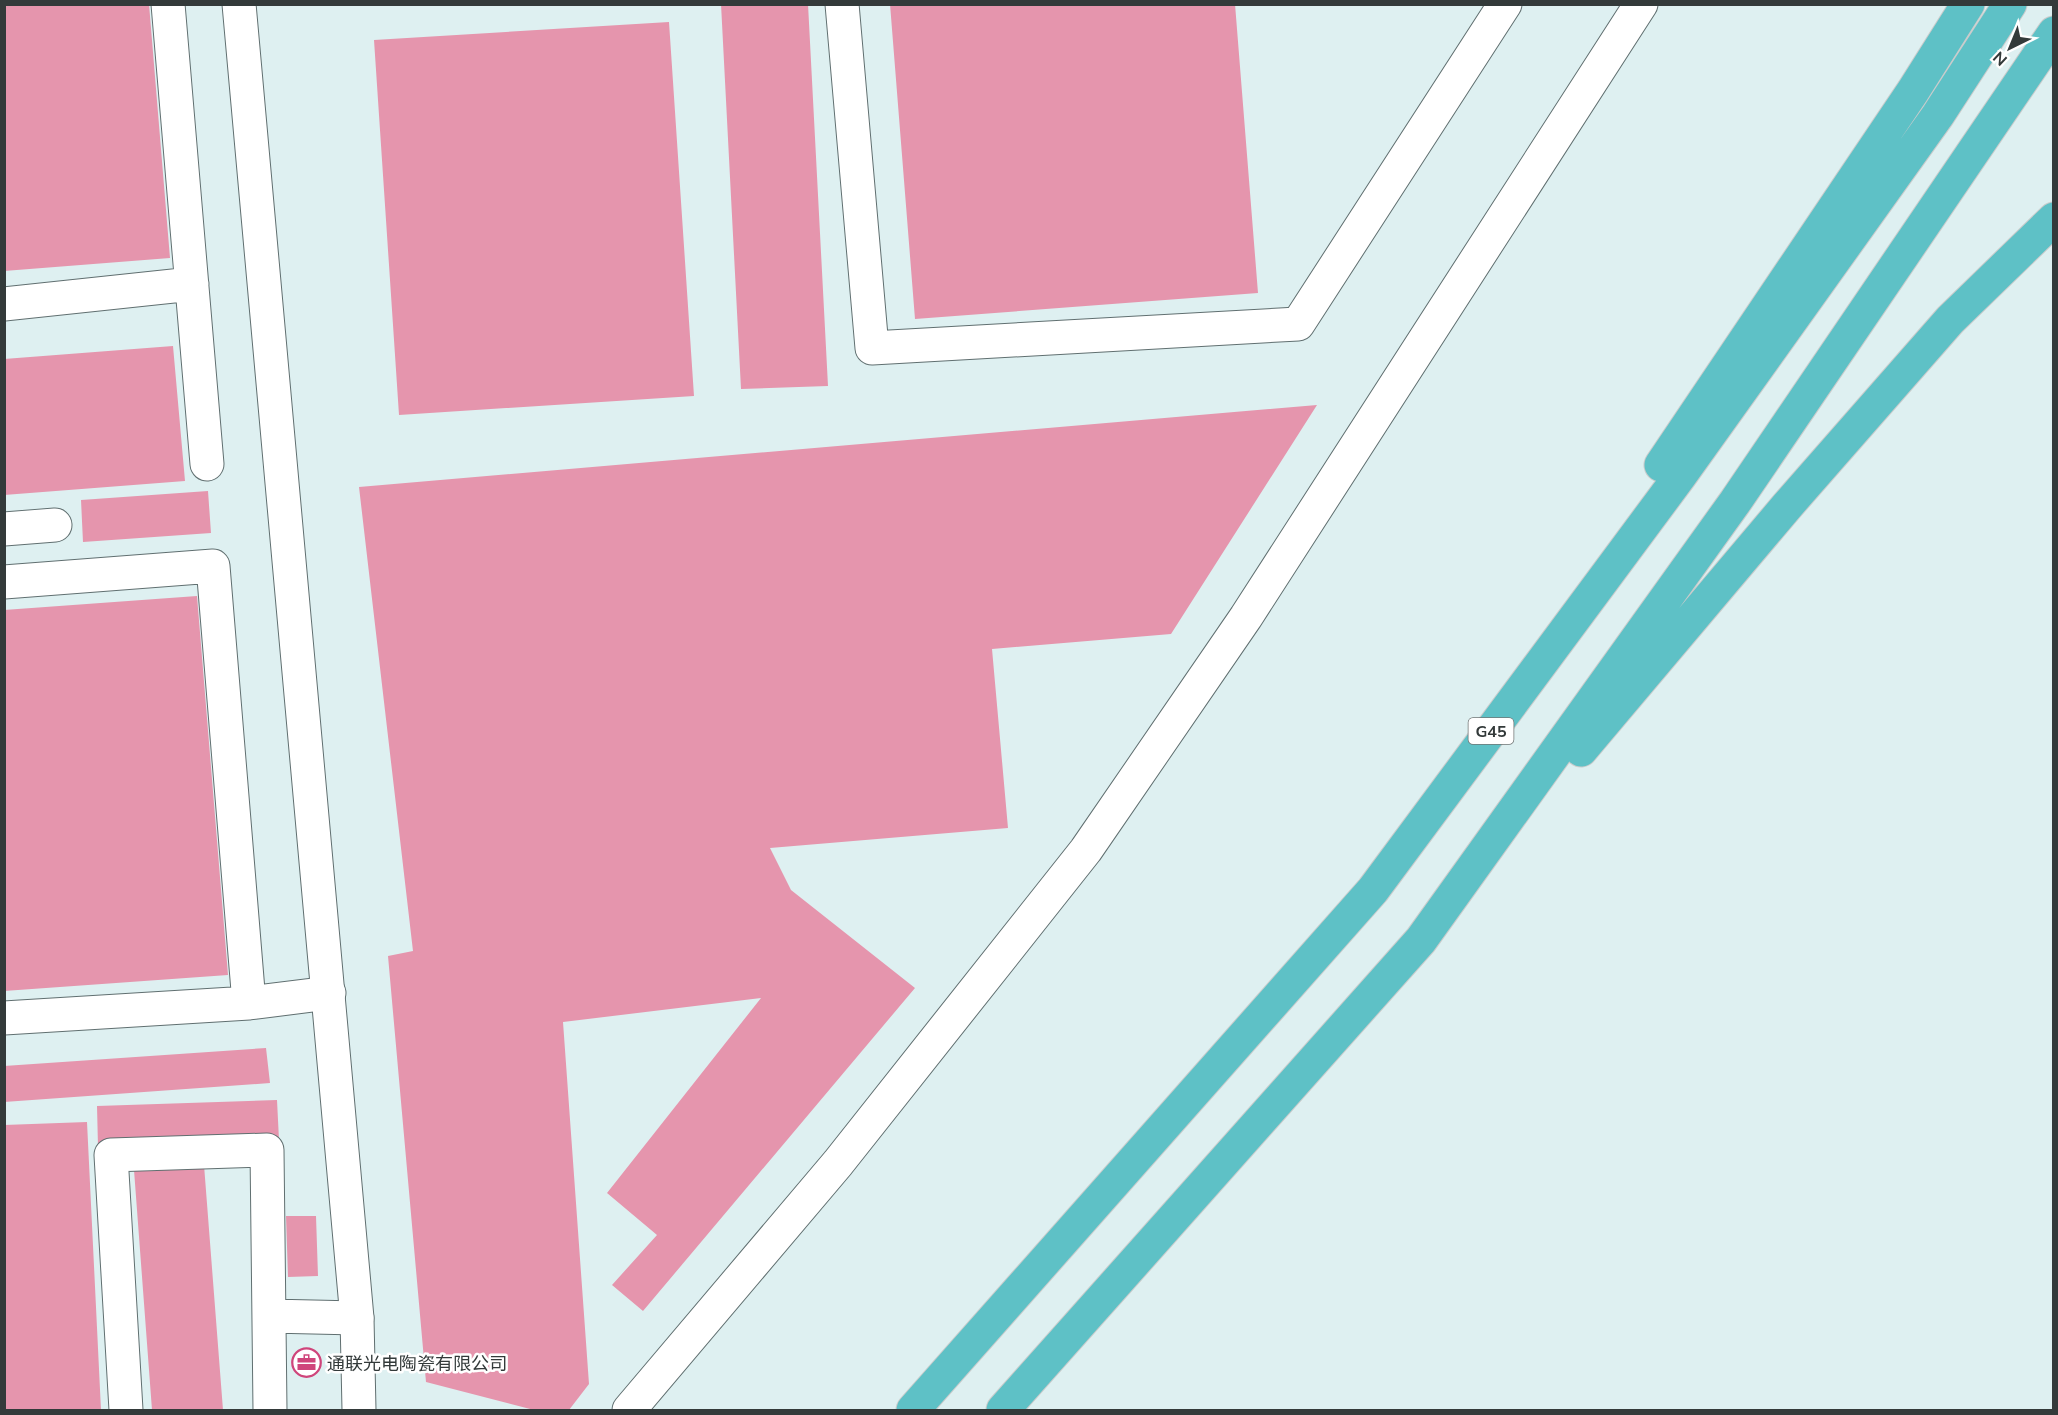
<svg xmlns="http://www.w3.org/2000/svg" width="2058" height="1415" font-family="Mulish,'Noto Sans SC',sans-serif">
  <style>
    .building { fill: #e595ad }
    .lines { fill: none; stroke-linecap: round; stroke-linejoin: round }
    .minor-casing { stroke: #606f70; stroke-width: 35 }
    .tertiary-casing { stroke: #606f70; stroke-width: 35 }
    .motorway-casing { stroke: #cacccc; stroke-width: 35 }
    .minor { stroke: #fff; stroke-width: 33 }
    .tertiary { stroke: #fff; stroke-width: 33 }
    .motorway { stroke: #5ec1c6; stroke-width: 33 }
    .labels { text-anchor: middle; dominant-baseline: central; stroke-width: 5; stroke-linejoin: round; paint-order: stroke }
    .shield { fill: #fff; stroke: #707575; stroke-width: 1.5 }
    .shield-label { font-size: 16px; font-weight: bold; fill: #333a3a }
    .poi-label { font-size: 18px; fill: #333a3a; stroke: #fff; text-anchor: start }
  </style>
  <rect width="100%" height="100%" fill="#def0f1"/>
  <!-- building -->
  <path class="building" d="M4,4H149L170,258L4,271Z
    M721,4H808L828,386L741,389Z
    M890,4H1235L1258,293L915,319Z
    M669,22L694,396L399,415L374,40Z
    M173,346L185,481L4,495V359Z
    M1317,405L1171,634L992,649L1008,828L770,848L791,890L915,988L643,1311L612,1285L657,1235L607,1193L761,998L563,1022L589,1384L569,1410H534L426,1382L388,956L413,951L359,487Z
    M208,491L211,533L83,542L81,500Z
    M197,596L228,975L4,991V610Z
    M266,1048L270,1083L4,1102V1066Z
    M277,1100L279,1140L98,1147L97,1106Z
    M87,1122L101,1410H4V1125Z
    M204,1165L223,1410H152L134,1170Z
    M286,1216H316L318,1276L288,1277Z"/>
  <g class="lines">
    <defs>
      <path id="minor" d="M168,4L207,464
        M842,4L872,348L1298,324L1505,4
        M4,304L192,284
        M4,529L55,525
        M4,582L213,566L249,1003
        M4,1018L249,1003L329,993
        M269,1316L357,1318
        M126,1410L111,1155L267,1150L270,1410"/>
      <path id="tertiary" d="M239,4L357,1318L359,1410
        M629,1410L838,1163L1086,850L1246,617L1641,4"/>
      <path id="motorway" d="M1661,465L1913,91L1968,4
        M1581,750L1787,506L1950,320L2054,219
        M913,1410L1373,890L1680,476L1938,115L2010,4
        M1003,1410L1421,940L1735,502L2054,33"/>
    </defs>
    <!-- minor casing -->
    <use href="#minor" class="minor-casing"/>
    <!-- tertiary casing -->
    <use href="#tertiary" class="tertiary-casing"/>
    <!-- motorway casing -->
    <use href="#motorway" class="motorway-casing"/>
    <!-- minor -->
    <use href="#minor" class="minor"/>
    <!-- tertiary -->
    <use href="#tertiary" class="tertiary"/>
    <!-- motorway -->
    <use href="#motorway" class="motorway"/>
  </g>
  <!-- icons -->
  <defs>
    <symbol id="office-ring" viewBox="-11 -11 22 22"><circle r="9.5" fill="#fff" stroke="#cf457b" stroke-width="1.5"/><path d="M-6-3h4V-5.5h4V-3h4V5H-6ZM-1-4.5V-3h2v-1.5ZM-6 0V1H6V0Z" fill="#cf457b"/></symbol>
  </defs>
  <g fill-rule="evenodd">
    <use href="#office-ring" x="290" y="1346" width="33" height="33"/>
  </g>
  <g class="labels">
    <!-- shield labels -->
    <rect class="shield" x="1468.5" y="718" width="45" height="26" rx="4.5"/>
    <g class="shield-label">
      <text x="1491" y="731">G45</text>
    </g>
    <!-- poi labels -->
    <g class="poi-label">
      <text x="327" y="1363">通联光电陶瓷有限公司</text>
    </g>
  </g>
  <!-- border -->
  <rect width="2058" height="1415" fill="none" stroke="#333a3a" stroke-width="12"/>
  <!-- north arrow -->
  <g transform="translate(2010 48) rotate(223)" stroke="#ffffff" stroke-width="4.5" paint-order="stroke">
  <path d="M0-4.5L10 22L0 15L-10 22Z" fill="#333a3a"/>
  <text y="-9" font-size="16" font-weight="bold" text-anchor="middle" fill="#333a3a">N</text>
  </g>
</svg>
